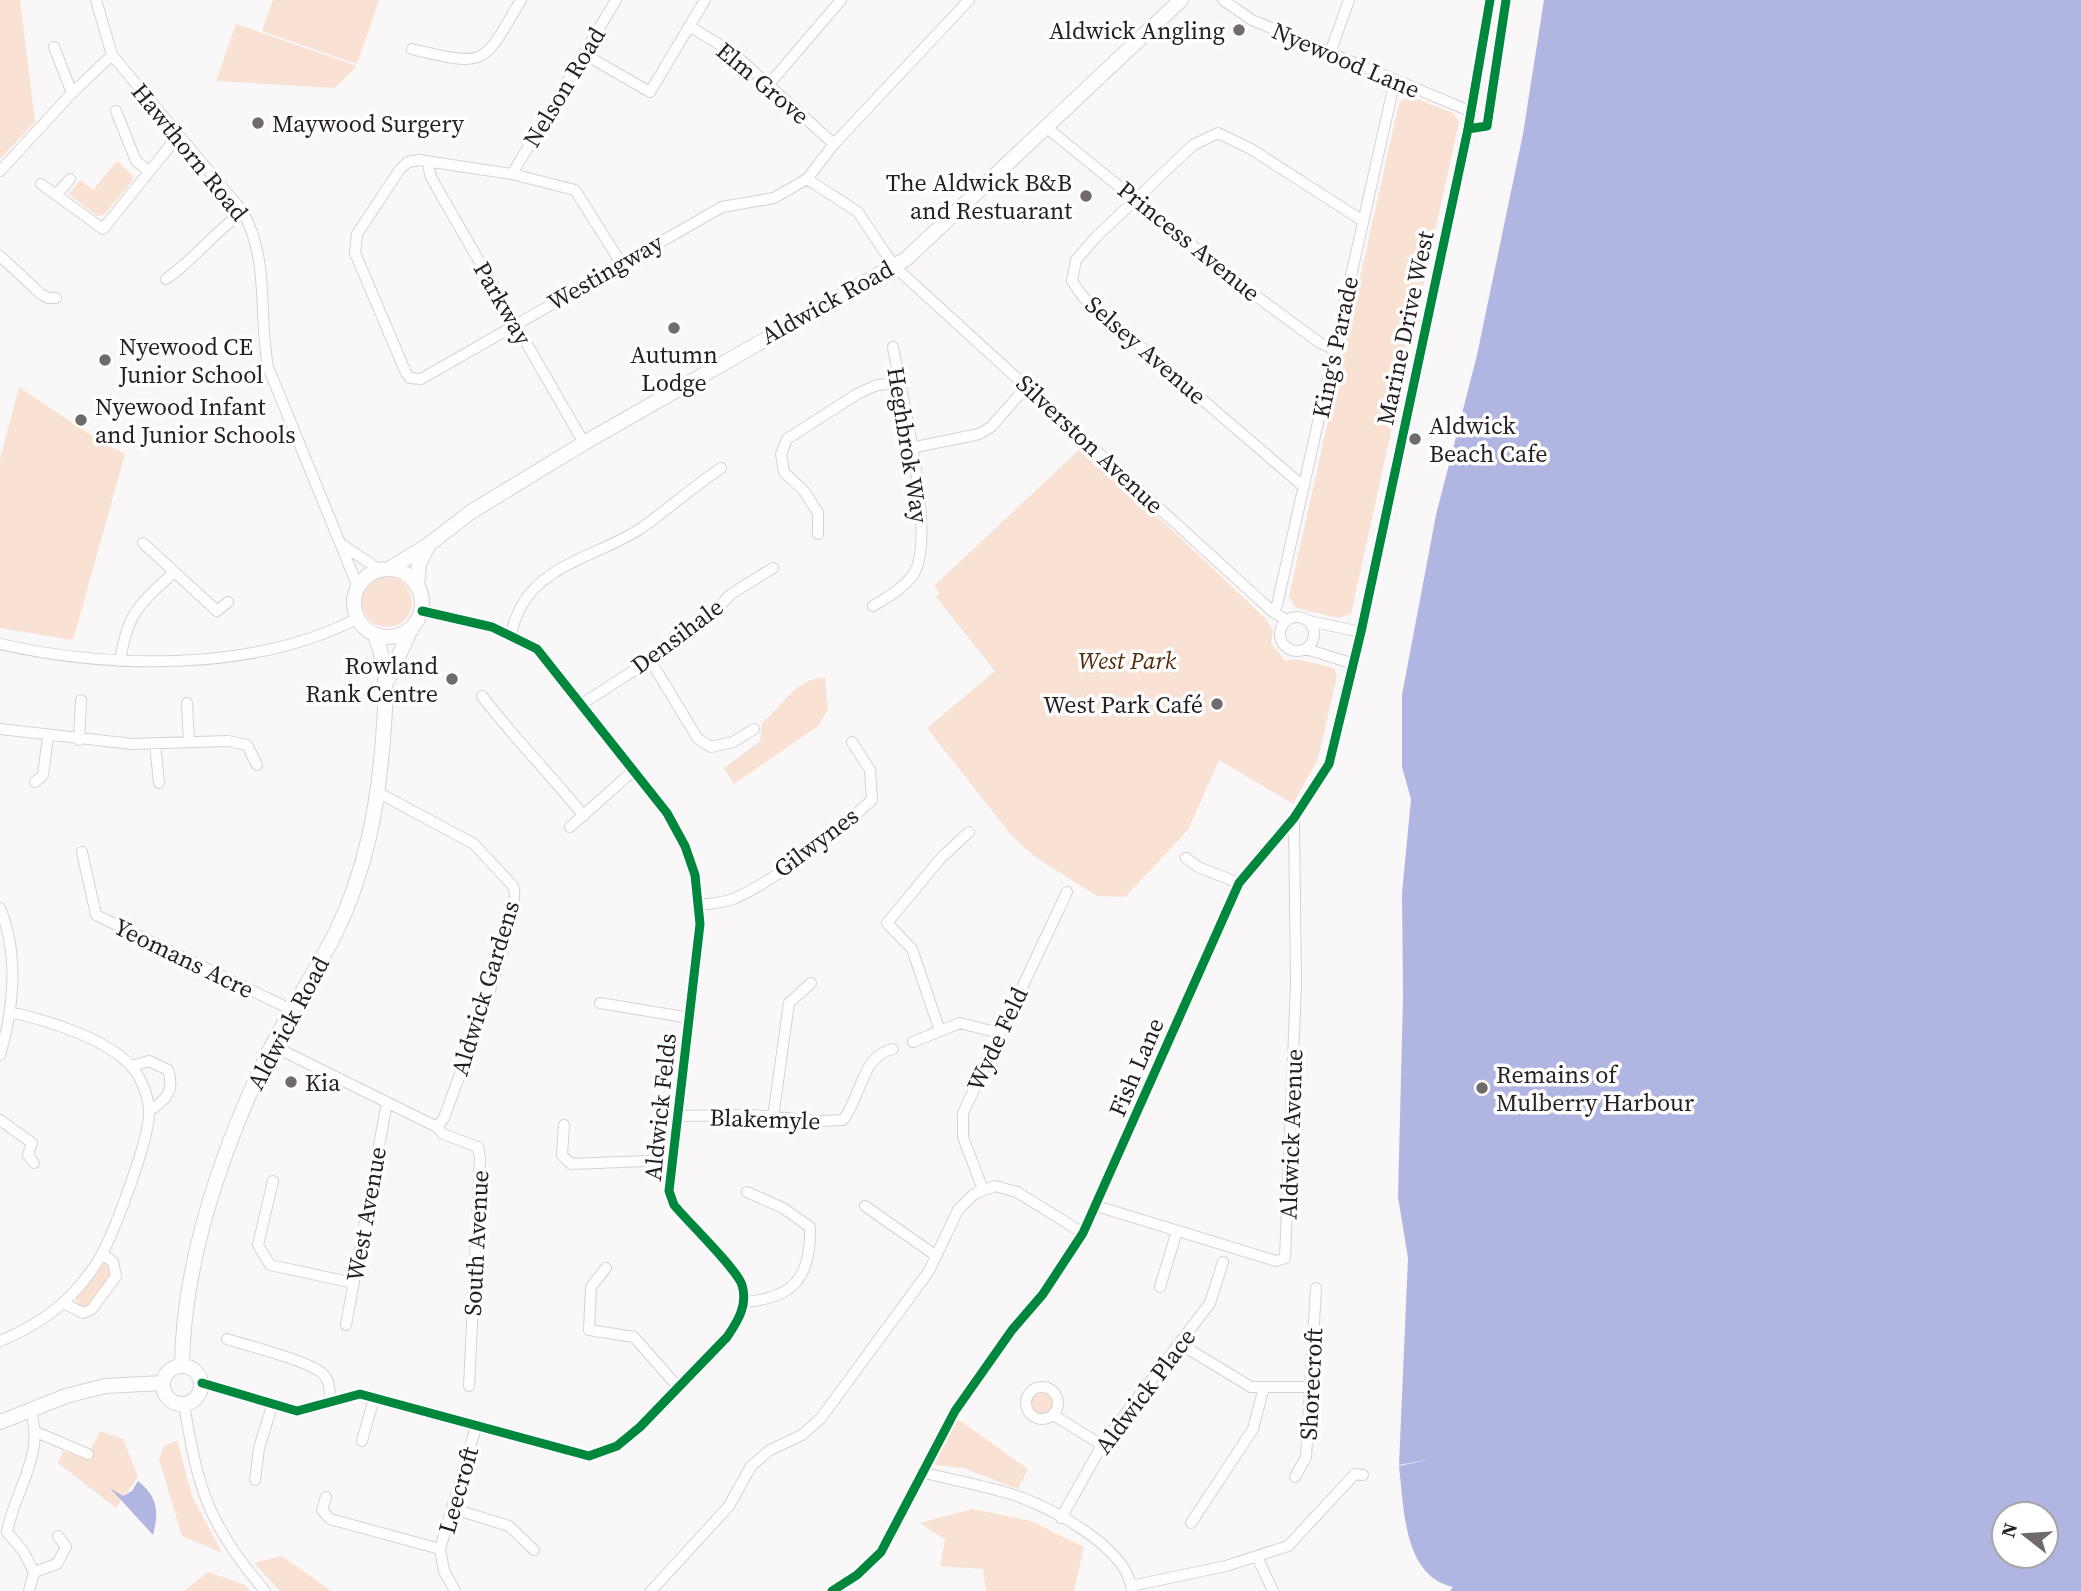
<svg xmlns="http://www.w3.org/2000/svg" width="2081" height="1591" font-family="'Source Serif 4',serif">
  <style>
    .green { fill: #f9e2d3 }
    .water { fill: #b1b5e2; fill-rule: evenodd }
    .lines { fill: none; stroke-linecap: round; stroke-linejoin: round }
    .minor-casing { stroke: #d8d1d4; stroke-width: 12 }
    .major-casing { stroke: #d8d1d4; stroke-width: 16 }
    .minor { stroke: #fefefe; stroke-width: 10 }
    .major { stroke: #fefefe; stroke-width: 14 }
    .cycleway-casing { stroke: #fff; stroke-width: 13 }
    .cycleway { stroke: #00873e; stroke-width: 9 }
    .poi-dot { fill: #716a6d; stroke: #fff; stroke-width: 2.5 }
    .labels { text-anchor: middle; dominant-baseline: central; stroke-width: 7; stroke-linejoin: round; paint-order: stroke }
    .poi-label { font-size: 24px; fill: #271e22; stroke: #fff; text-anchor: start }
    .street-label { font-size: 24px; fill: #271e22; stroke: #fff }
    .park-label { font-size: 24px; font-style: italic; fill: #532c07; stroke: #fff }
  </style>
  <rect width="100%" height="100%" fill="#faf7f8"/>
  <!-- green -->
  <path class="green" d="M0,0H20L35,122L0,159Z
    M273,0H379L357,64L262,31Z
    M236,24L357,66L335,88L216,81Z
    M1409,96L1453,113L1459,122L1351,614L1339,618L1296,608L1289,596L1399,103Z
    M117,161L133,176L132,181L104,215L97,216L69,194L80,180L93,190Z
    M19,387L101,442L125,454L73,640L0,628V459Z
    M1083,446L1266,619L1273,631L1271,643L1285,661L1296,659L1334,668L1337,676L1318,759L1293,804L1219,760L1188,830L1125,897L1097,896L1035,857L1011,835L927,728L995,671L936,597L940,593L934,586Z
    M362 602a25 25 0 1 1 50 0a25 25 0 1 1-50 0Z
    M825,677L828,710L818,726L734,784L724,768L760,741L762,723C786,703 792,681 825,677Z
    M107,1262L113,1274L88,1307L76,1306L77,1295L102,1263Z
    M1028 1403a14 14 0 1 1 28 0a14 14 0 1 1-28 0Z
    M955,1417L1028,1469L1018,1489L963,1468L934,1465Z
    M100,1431L123,1439L138,1477L116,1508L58,1463L63,1451L86,1458Z
    M177,1440L192,1496L222,1553L182,1536L159,1459L163,1447Z
    M972,1509L1031,1521L1084,1547L1074,1591H986L983,1569L940,1566L945,1540L920,1523Z
    M282,1556L331,1591H280L254,1563Z
    M208,1572L245,1585L250,1591H184Z"/>
  <!-- water -->
  <path class="water" d="M1544,0H2081V1591H1450L1453,1587C1403,1576 1404,1507 1399,1466L1431,1459L1399,1465L1408,1258L1398,1197L1403,997L1402,893L1411,799L1402,767V695L1436,515L1477,355L1523,134ZM2046,1514V1556H2004V1514Z
    M138,1481C158,1497 159,1512 153,1535L110,1488L123,1496L132,1491Z"/>
  <g class="lines">
    <defs>
      <path id="minor" d="M96,0L112,55L243,212C270,263 258,312 268,367L358,587
        M1223,0L1252,20L1472,112
        M689,26L733,53L834,144
        M54,47L72,93
        M412,49C488,67 482,66 521,0
        M1330,53L1349,0
        M584,54L650,92L705,0
        M770,83L841,0
        M116,111L136,161L149,171
        M1047,128L1237,282L1320,343L1334,349
        M428,161L430,175L437,188L584,443
        M0,171L72,93L112,55
        M512,174L616,0
        M807,179L858,212L894,266L1273,612L1286,620
        M41,184L103,229L178,136
        M56,195L70,179
        M0,256L41,294L48,298H56
        M621,263L575,190L512,174L419,160L408,162L400,169L357,234L355,253L406,373L410,378L421,379L722,207L774,198L807,179L834,144L969,0
        M166,279C195,259 214,232 243,212
        M911,448L979,434L991,427L1027,386
        M1304,487L1083,297L1072,281L1076,260L1096,237L1193,145L1218,133L1251,149L1363,221
        M818,534V513L804,491L784,472L781,454L787,439L857,394L877,385L899,383
        M143,543L217,611L228,602
        M344,546L380,570
        M873,606C888,597 911,584 917,567C933,522 902,398 893,347
        M1273,612L1277,605L1395,80
        M1280 634a17 17 0 1 1 34 0a17 17 0 1 1-34 0Z
        M1309,621L1361,632
        M510,636C513,626 516,615 522,605C546,562 604,554 643,527C669,508 693,487 721,468
        M0,644C111,669 255,672 358,618
        M1306,649L1354,664
        M650,660L698,739L711,747L733,742L754,729
        M120,661C128,612 138,606 173,573
        M482,696C514,738 551,775 584,816
        M187,703L189,742
        M582,704L673,645L708,618L731,594L773,568
        M0,729L132,744L228,741L247,745L257,765
        M79,740L81,700
        M155,743L159,783
        M35,782L43,775L48,737
        M379,793L474,844L513,886C525,909 456,1083 444,1118L437,1127
        M570,827L633,771
        M82,852L96,915L292,1010
        M1186,858L1198,867L1239,883
        M700,905C711,903 723,903 733,899C771,884 840,829 872,800L870,770L852,742
        M0,908C19,954 14,1009 0,1055
        M600,1003L690,1018
        M940,1031L912,949L887,923L941,858L969,832
        M913,1042L960,1023L999,1033
        M273,1046L437,1127
        M132,1066L149,1061L168,1070C175,1091 166,1100 149,1111
        M678,1116L752,1115L821,1121L843,1120C862,1096 861,1056 893,1049
        M773,1117L789,1003L811,983
        M0,1120L32,1143L28,1155L34,1163
        M564,1125L562,1155L571,1164L672,1160
        M437,1127L443,1134L478,1147L480,1158L469,1386
        M273,1181L258,1245L270,1265L354,1283
        M983,1190L963,1137V1113L1067,892
        M865,1206L935,1255
        M1103,1208L1276,1261L1285,1258L1296,984L1294,818
        M606,1268L591,1287L589,1330L634,1337L677,1386
        M1160,1287L1177,1231
        M744,1302C794,1298 811,1278 810,1227L783,1208L747,1192
        M63,1303L83,1313L92,1309L116,1276L113,1262L103,1254
        M346,1325L387,1102
        M227,1339C248,1346 310,1361 323,1374C330,1381 330,1392 330,1401
        M0,1341C32,1328 60,1310 82,1283C89,1274 98,1263 103,1252C116,1226 151,1136 149,1110C148,1095 141,1077 131,1066C106,1038 46,1020 10,1012
        M1180,1344L1251,1387H1310
        M202,1383L297,1411L360,1394L589,1456L617,1446L640,1427L727,1337C738,1321 748,1305 742,1285C737,1269 688,1222 674,1205L669,1191L700,924L695,875L685,846L667,813L537,649L492,627L422,611
        M1026 1403a16 16 0 1 1 32 0a16 16 0 1 1-32 0Z
        M184,1404C198,1489 208,1525 265,1591
        M30,1410C46,1454 15,1489 7,1532L23,1551L34,1572
        M1053,1415L1102,1445
        M36,1432L88,1454
        M362,1441L374,1398
        M922,1472C951,1480 982,1485 1011,1494C1049,1506 1128,1547 1132,1591
        M1295,1477L1306,1457L1316,1288
        M255,1480L259,1448L272,1406
        M326,1497L322,1510L330,1519L440,1549
        M454,1509L509,1526L534,1550
        M1061,1518L1102,1445L1210,1303L1223,1262
        M1191,1523L1253,1429L1264,1387
        M1257,1557L1273,1591
        M34,1572L57,1564L66,1547L58,1536
        M1131,1586L1226,1566L1288,1546L1355,1474L1363,1475
        M29,1591L34,1572
        M455,1591L444,1571L440,1549L476,1427
        M651,1591L729,1506L751,1466L770,1450L802,1435L821,1418L929,1271L958,1210L974,1194L995,1186L1017,1192L1083,1233
        M832,1591L857,1575L881,1552L955,1411L1012,1330L1043,1294L1083,1233L1239,883L1294,818L1329,764L1361,632L1468,129L1490,0"/>
      <path id="major" d="M354 603a34 34 0 1 1 68 0a34 34 0 1 1-68 0Z
        M389,569L428,545L471,512L584,443L906,259L1181,0
        M417,586L419,564L428,546
        M388,679L411,629
        M163 1385a19 19 0 1 1 38 0a19 19 0 1 1-38 0Z
        M182,1366C183,1263 219,1159 262,1066C283,1020 313,978 336,932C366,870 378,807 383,738C386,702 389,669 375,635
        M0,1422L66,1396L105,1386L163,1383"/>
    </defs>
    <!-- minor casing -->
    <use href="#minor" class="minor-casing"/>
    <!-- major casing -->
    <use href="#major" class="major-casing"/>
    <!-- minor -->
    <use href="#minor" class="minor"/>
    <!-- major -->
    <use href="#major" class="major"/>
    <defs>
      <path id="cycleway" d="M1468,129L1487,126L1506,0
        M202,1383L297,1411L360,1394L589,1456L617,1446L640,1427L727,1337C738,1321 748,1305 742,1285C737,1269 688,1222 674,1205L669,1191L700,924L695,875L685,846L667,813L537,649L492,627L422,611
        M832,1591L857,1575L881,1552L955,1411L1012,1330L1043,1294L1083,1233L1239,883L1294,818L1329,764L1361,632L1468,129L1490,0"/>
    </defs>
    <!-- cycleway casing -->
    <use href="#cycleway" class="cycleway-casing"/>
    <!-- cycleway -->
    <use href="#cycleway" class="cycleway"/>
  </g>
  <!-- markers -->
  <g class="poi-dot">
    <circle cx="1239" cy="30" r="7"/>
    <circle cx="258" cy="123" r="7"/>
    <circle cx="1086" cy="196" r="7"/>
    <circle cx="674" cy="328" r="7"/>
    <circle cx="105" cy="360" r="7"/>
    <circle cx="81" cy="420" r="7"/>
    <circle cx="1415" cy="439" r="7"/>
    <circle cx="452" cy="679" r="7"/>
    <circle cx="1217" cy="704" r="7"/>
    <circle cx="291" cy="1082" r="7"/>
    <circle cx="1482" cy="1088" r="7"/>
  </g>
  <g class="labels">
    <!-- poi labels -->
    <g class="poi-label">
      <text x="1225" y="30" text-anchor="end">Aldwick Angling</text>
      <text x="272" y="123">Maywood Surgery</text>
      <text x="1072" y="182" text-anchor="end">The Aldwick B&amp;B<tspan x="1072" dy="28">and Restuarant</tspan></text>
      <text x="119" y="346">Nyewood CE<tspan x="119" dy="28">Junior School</tspan></text>
      <text x="674" y="354" text-anchor="middle">Autumn<tspan x="674" dy="28">Lodge</tspan></text>
      <text x="95" y="406">Nyewood Infant<tspan x="95" dy="28">and Junior Schools</tspan></text>
      <text x="1429" y="425">Aldwick<tspan x="1429" dy="28">Beach Cafe</tspan></text>
      <text x="438" y="665" text-anchor="end">Rowland<tspan x="438" dy="28">Rank Centre</tspan></text>
      <text x="1203" y="704" text-anchor="end">West Park Café</text>
      <text x="1496" y="1074">Remains of<tspan x="1496" dy="28">Mulberry Harbour</tspan></text>
      <text x="305" y="1082">Kia</text>
    </g>
    <!-- street labels -->
    <g class="street-label">
      <text transform="translate(1346 60) rotate(23)">Nyewood Lane</text>
      <text transform="translate(763 83) rotate(40)">Elm Grove</text>
      <text transform="translate(564 87) rotate(-59)">Nelson Road</text>
      <text transform="translate(190 152) rotate(51)">Hawthorn Road</text>
      <text transform="translate(1189 241) rotate(39)">Princess Avenue</text>
      <text transform="translate(605 272) rotate(-30)">Westingway</text>
      <text transform="translate(827 302) rotate(-29)">Aldwick Road</text>
      <text transform="translate(503 303) rotate(60)">Parkway</text>
      <text transform="translate(1405 328) rotate(-78)">Marine Drive West</text>
      <text transform="translate(1335 347) rotate(-78)">King's Parade</text>
      <text transform="translate(1146 350) rotate(41)">Selsey Avenue</text>
      <text transform="translate(1090 444) rotate(43)">Silverston Avenue</text>
      <text transform="translate(908 445) rotate(81)">Heghbrok Way</text>
      <text transform="translate(677 636) rotate(-37)">Densihale</text>
      <text transform="translate(816 842) rotate(-37)">Gilwynes</text>
      <text transform="translate(184 958) rotate(26)">Yeomans Acre</text>
      <text transform="translate(485 988) rotate(-73)">Aldwick Gardens</text>
      <text transform="translate(288 1023) rotate(-62)">Aldwick Road</text>
      <text transform="translate(997 1039) rotate(-65)">Wyde Feld</text>
      <text transform="translate(1136 1067) rotate(-67)">Fish Lane</text>
      <text transform="translate(660 1107) rotate(-84)">Aldwick Felds</text>
      <text transform="translate(765 1119) rotate(2)">Blakemyle</text>
      <text transform="translate(1291 1134) rotate(-88)">Aldwick Avenue</text>
      <text transform="translate(366 1214) rotate(-80)">West Avenue</text>
      <text transform="translate(476 1243) rotate(-87)">South Avenue</text>
      <text transform="translate(1311 1384) rotate(-87)">Shorecroft</text>
      <text transform="translate(1145 1391) rotate(-53)">Aldwick Place</text>
      <text transform="translate(458 1490) rotate(-74)">Leecroft</text>
    </g>
    <!-- park labels -->
    <g class="park-label">
      <text x="1127" y="660">West Park</text>
    </g>
  </g>
  <!-- north arrow -->
  <g transform="translate(2025 1535) rotate(287)"><circle r="33" fill="#ffffff" stroke="#a9a5a7" stroke-width="2"/>
  <path d="M0-5L12 26L0 18L-12 26Z" fill="#716a6d"/>
  <text y="-10" font-size="19" font-weight="bold" text-anchor="middle" fill="#271e22">N</text>
  </g>
</svg>
